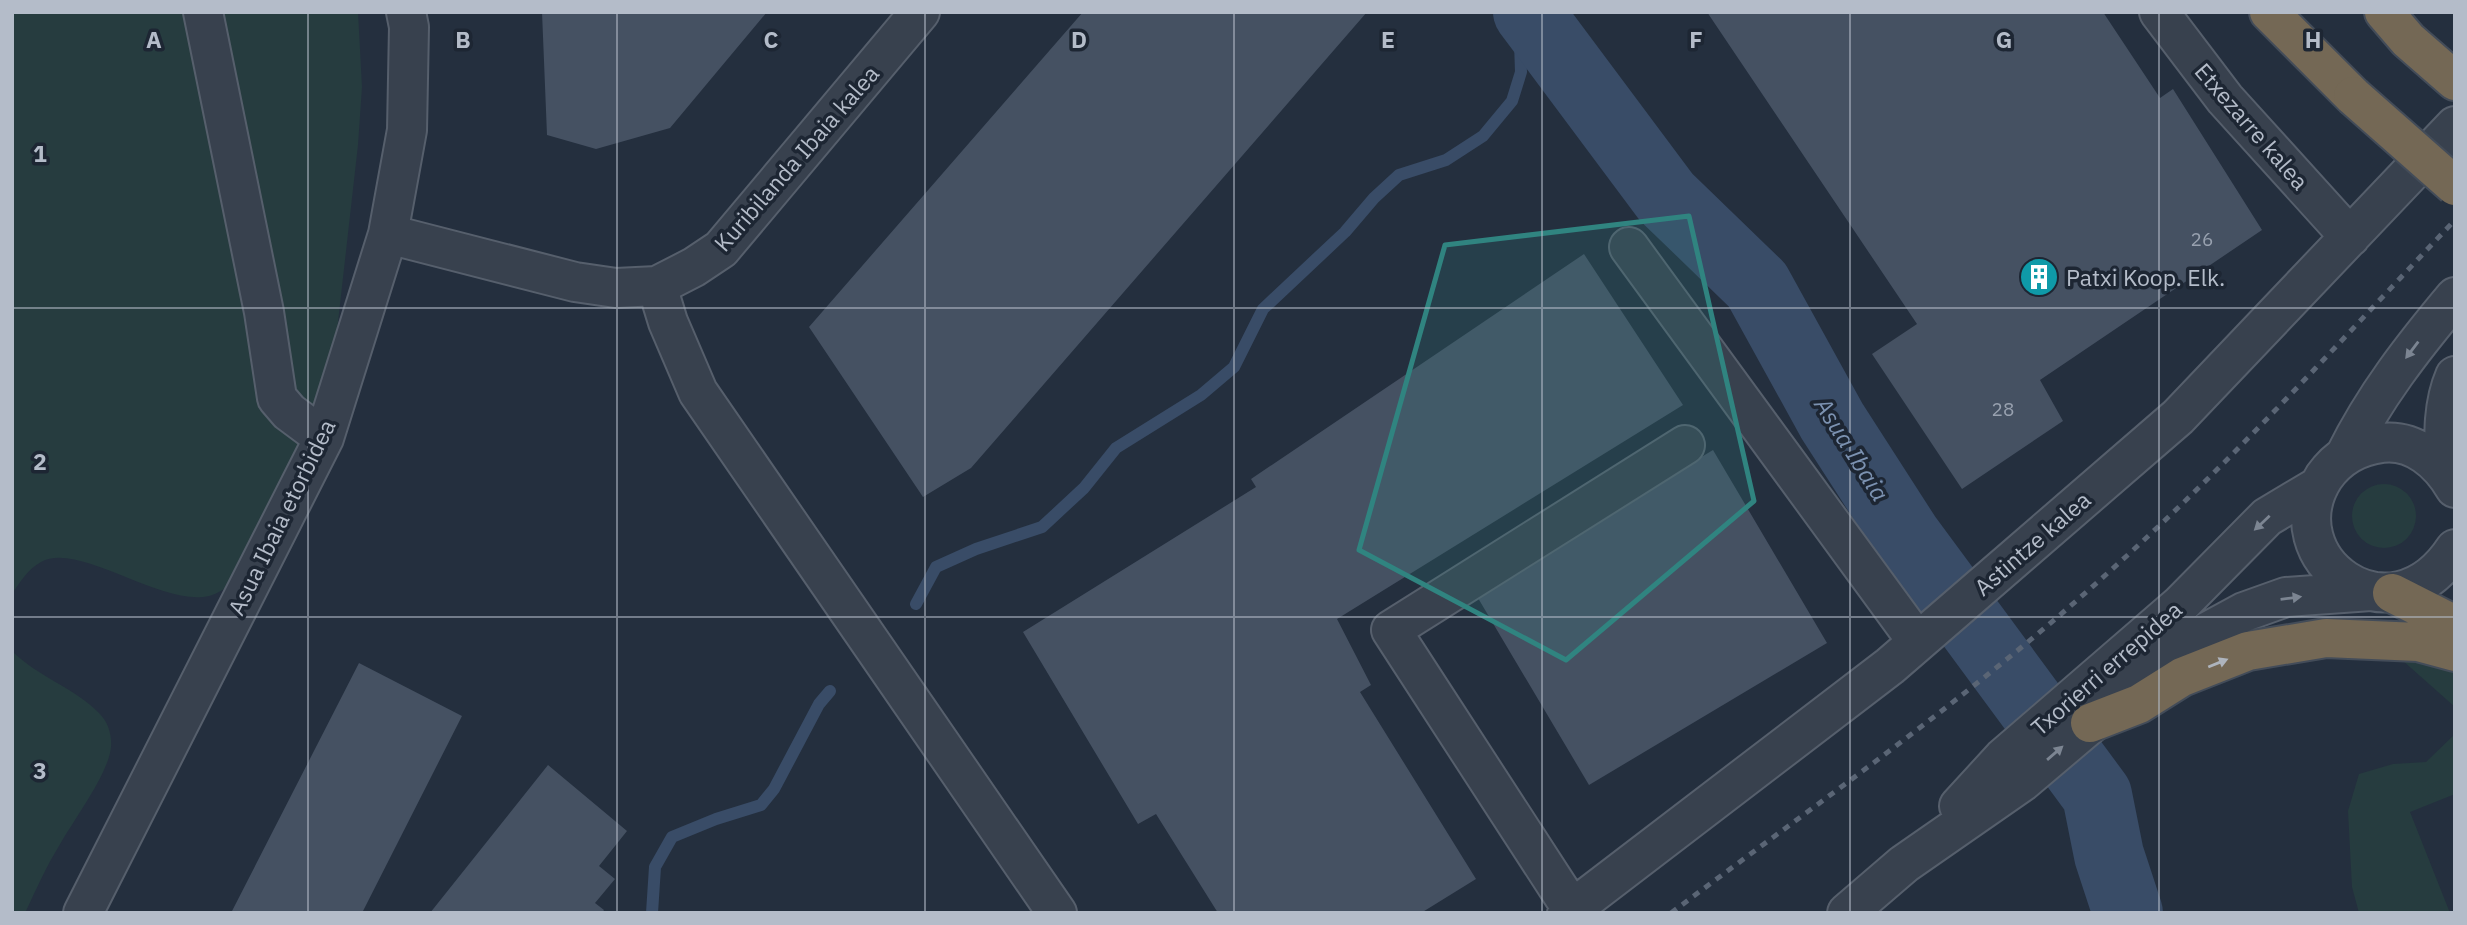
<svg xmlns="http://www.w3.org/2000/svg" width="2467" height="925" font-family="'IBM Plex Sans',sans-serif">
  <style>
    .green { fill: #263c3f }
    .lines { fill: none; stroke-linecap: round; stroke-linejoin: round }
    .stream { stroke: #394c67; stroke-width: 12 }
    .river { stroke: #394c67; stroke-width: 70 }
    .building { fill: #455162 }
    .minor-casing { stroke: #565f6c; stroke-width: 42 }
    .highway-casing { stroke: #434c59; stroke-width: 42 }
    .minor { stroke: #38414e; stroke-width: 38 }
    .highway { stroke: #746855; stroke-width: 38 }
    .rail { stroke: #5a6575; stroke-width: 5; stroke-dasharray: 7 7; stroke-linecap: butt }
    .highway-bridge-casing { stroke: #434c59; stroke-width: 42; stroke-linecap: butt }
    .highway-bridge { stroke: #746855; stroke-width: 38 }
    .oneway { fill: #7c8592 }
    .oneway2 { fill: #aeb4bd }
    .marked { fill: #308480; fill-opacity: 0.2; stroke: #308480; stroke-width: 5; stroke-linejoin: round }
    .grid { fill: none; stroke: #b4bcc9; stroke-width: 2; stroke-opacity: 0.55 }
    .labels { text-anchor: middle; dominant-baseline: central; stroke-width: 7; stroke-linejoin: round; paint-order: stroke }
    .number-label { font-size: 19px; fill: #98a1af }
    .street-label { font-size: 23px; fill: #b4bcc9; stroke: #1d2633 }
    .poi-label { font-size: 23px; fill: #b4bcc9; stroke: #1d2633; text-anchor: start }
    .water-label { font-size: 24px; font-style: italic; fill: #7c92b1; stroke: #1d2633 }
    .grid-label { font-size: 23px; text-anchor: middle; font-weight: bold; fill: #b4bcc9; stroke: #1d2633; stroke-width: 7; stroke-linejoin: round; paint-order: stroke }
  </style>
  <rect width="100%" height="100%" fill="#242f3e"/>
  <!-- green -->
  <path class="green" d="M12,12H358L362,87L358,145L337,331L329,376L313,433L232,583C225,588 218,594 209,596C161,607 79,541 41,562C28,569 20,582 12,594Z
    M2352 516a32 32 0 1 1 64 0a32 32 0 1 1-64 0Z
    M2367,629L2455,647V707Z
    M12,651C38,677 75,688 99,713C108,722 112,734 111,747C109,773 73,821 59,846C46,867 36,890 25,913H12Z
    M2455,734V794L2410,812L2450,913H2359L2352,887L2348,811L2359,774L2393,764L2426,762Z"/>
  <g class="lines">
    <!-- stream -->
    <path class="stream" d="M916,604L936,567L976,549L1042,527L1084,488L1116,448L1201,395L1234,367L1263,309L1345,232L1374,198L1399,175L1446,160L1483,136L1512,101L1521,72L1519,12
      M652,913L655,867L672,837L716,819L761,805L774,789L819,704L830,691"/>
    <!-- river -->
    <path class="river" d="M1528,12L1666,197L1757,285L1832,421L1906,536L2097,795L2109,855L2128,913"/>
  </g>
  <!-- building -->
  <path class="building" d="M542,12H767L670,128L596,149L547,135Z
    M1083,12H1367L971,468L923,497L809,327Z
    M1707,12H2103L2160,98L2173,89L2262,230L2040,380L2063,421L1962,489L1872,354L1917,324Z
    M1584,254L1683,405L1337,619L1371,685L1360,692L1476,879L1421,913H1218L1156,814L1138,824L1023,632L1256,487L1251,479Z
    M1713,450L1827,643L1589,785L1475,593Z
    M359,663L462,716L362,913H231Z
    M548,765L627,831L599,866L615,879L595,903L604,910L602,913H430Z"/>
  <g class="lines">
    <defs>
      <path id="minor" d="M203,12L264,312L277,398L289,412L324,438
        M2159,12L2225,99L2350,237
        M388,234L575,282L616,288L657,286L668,322L698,392L1057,913
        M1629,247L1917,641
        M657,286L694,267L721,249L920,12
        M2345,456C2374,397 2413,347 2455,297
        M2445,471C2444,439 2442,406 2455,376
        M2455,488C2440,462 2414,439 2382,443C2358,446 2338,457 2324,477C2272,558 2390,648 2455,549
        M1959,806L2003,758L2179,606L2267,517L2319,486
        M1572,909L1391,630L1685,445
        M83,913L324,438L388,234L407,130L409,27L406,12
        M1567,913L1890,666L2178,417L2455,126
        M1847,913L1904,864L2022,782L2185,644L2244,612L2286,597L2371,591"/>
      <path id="highway" d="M2269,12L2353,96
        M2384,12L2408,40L2455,81
        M2392,593L2455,625
        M2090,723L2139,704L2182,677L2248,651L2326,638L2418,642L2455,652"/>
    </defs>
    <!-- minor casing -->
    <use href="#minor" class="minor-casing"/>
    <!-- highway casing -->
    <use href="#highway" class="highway-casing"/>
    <!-- minor -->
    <use href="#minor" class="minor"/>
    <!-- highway -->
    <use href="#highway" class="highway"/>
    <!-- rail -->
    <path class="rail" d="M1671,913C1819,802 1973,695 2110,571C2232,462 2342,339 2455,220"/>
    <defs>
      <path id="highway-bridge" d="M2353,96L2455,186"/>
    </defs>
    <!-- highway-bridge casing -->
    <use href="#highway-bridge" class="highway-bridge-casing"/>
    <!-- highway-bridge -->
    <use href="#highway-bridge" class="highway-bridge"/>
  </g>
  <!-- one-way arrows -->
  <defs><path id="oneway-solid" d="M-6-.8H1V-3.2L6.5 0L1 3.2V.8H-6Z" transform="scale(1.75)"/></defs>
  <g class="oneway">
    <use href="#oneway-solid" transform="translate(2412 350) rotate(127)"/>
    <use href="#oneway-solid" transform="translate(2262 523) rotate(137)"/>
    <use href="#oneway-solid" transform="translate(2291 598) rotate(-7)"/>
    <use href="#oneway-solid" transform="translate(2055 753) rotate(-41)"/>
  </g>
  <use class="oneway2" href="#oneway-solid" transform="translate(2218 663) rotate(-22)"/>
  <!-- marked area -->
  <path class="marked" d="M1689,216L1754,501L1566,660L1359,550L1445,245Z"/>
  <!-- grid -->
  <path class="grid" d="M308,12V913M617,12V913M925,12V913M1234,12V913M1542,12V913M1850,12V913M2159,12V913M12,308H2455M12,617H2455"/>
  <!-- icons -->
  <defs>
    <symbol id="building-disc" viewBox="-11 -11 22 22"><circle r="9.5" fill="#0f9aa8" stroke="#1d2633"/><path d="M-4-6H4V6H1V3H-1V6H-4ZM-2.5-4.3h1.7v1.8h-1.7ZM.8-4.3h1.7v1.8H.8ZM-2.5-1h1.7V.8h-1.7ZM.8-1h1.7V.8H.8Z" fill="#fff"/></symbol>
  </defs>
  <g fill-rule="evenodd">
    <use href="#building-disc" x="2017" y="255" width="44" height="44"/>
  </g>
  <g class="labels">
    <!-- number labels -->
    <g class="number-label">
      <text x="2202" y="239">26</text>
      <text x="2003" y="409">28</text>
    </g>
    <!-- street labels -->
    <g class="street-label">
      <text transform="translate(2252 126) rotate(49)">Etxezarre kalea</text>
      <text transform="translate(796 158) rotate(-49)">Kuribilanda Ibaia kalea</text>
      <text transform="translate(281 517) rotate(-64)">Asua Ibaia etorbidea</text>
      <text transform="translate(2032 543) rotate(-41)">Astintze kalea</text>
      <text transform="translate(2106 668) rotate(-41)">Txorierri errepidea</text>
    </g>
    <!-- poi labels -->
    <g class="poi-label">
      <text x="2066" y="277">Patxi Koop. Elk.</text>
    </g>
    <!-- water labels -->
    <g class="water-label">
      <text transform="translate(1852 449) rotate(58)">Asua Ibaia</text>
    </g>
  </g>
  <g class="grid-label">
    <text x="154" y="48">A</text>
    <text x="463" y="48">B</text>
    <text x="771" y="48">C</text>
    <text x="1079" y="48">D</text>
    <text x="1388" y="48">E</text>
    <text x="1696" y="48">F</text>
    <text x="2004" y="48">G</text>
    <text x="2313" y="48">H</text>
    <text x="40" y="162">1</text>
    <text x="40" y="470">2</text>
    <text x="40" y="779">3</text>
  </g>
  <!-- border -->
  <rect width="2467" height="925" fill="none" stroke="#b4bcc9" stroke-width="28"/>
</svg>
